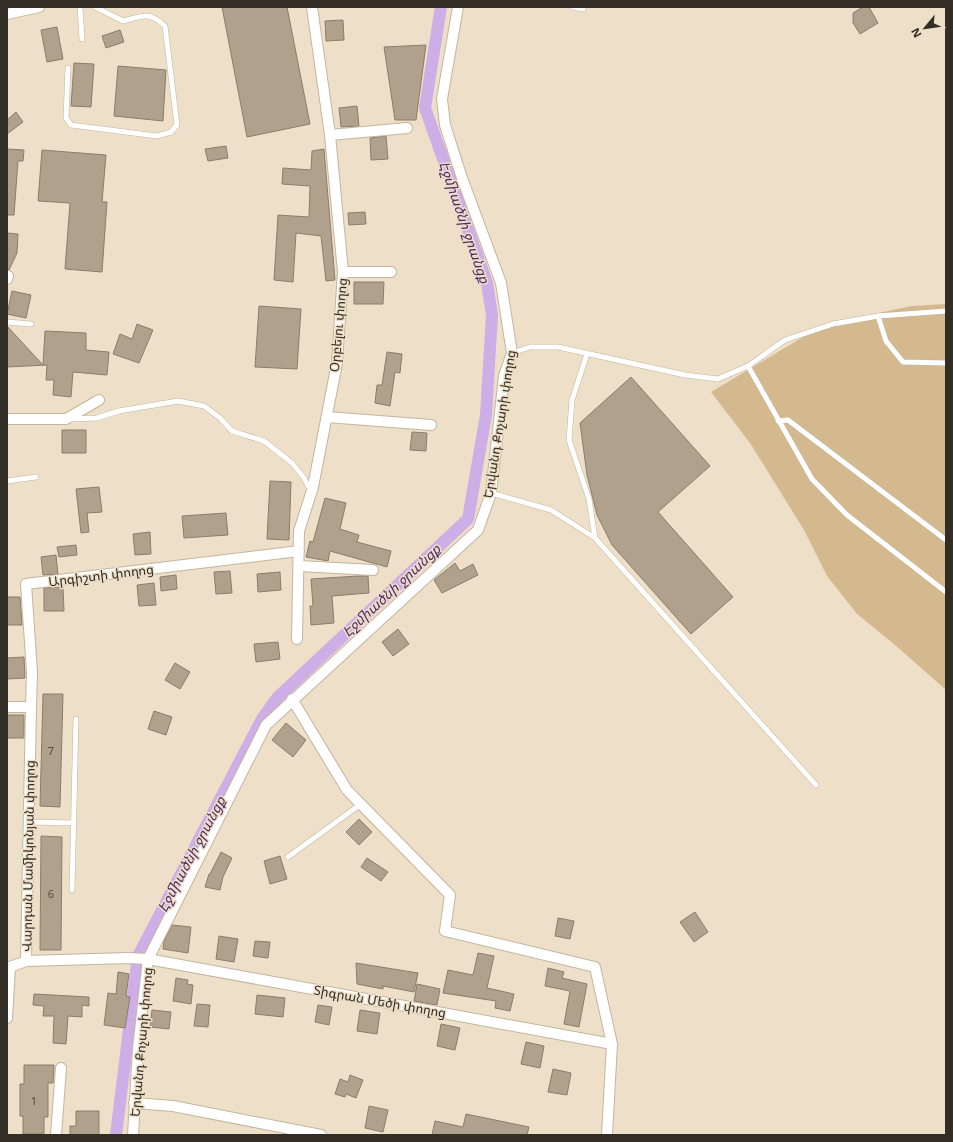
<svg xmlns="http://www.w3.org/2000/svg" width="953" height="1142" font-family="Georgia,'Noto Sans Armenian',serif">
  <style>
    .green { fill: #d5b98e }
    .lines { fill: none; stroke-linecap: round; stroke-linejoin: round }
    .canal { stroke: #cdaee6; stroke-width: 12 }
    .building { fill: #afa18b; stroke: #8b7d68 }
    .service-casing { stroke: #c4b59f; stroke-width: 6 }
    .minor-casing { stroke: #c4b59f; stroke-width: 12 }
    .service { stroke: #fff; stroke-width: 5 }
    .minor { stroke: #fff; stroke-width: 10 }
    .labels { text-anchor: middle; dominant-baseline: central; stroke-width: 3; stroke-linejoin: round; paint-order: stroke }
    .number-label { font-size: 11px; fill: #524b3e }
    .street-label { font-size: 13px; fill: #332e25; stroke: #eedfc8 }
    .water-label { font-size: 14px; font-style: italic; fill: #4f2869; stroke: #eedfc8 }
  </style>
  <rect width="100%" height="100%" fill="#eedfc8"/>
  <!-- green -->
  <path class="green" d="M946,304V690L894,644L857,614L827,576L804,530L750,443L711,392L803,337L859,317L912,306Z"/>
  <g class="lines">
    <!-- canal -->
    <path class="canal" d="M116,1135L138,956L262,719L277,698L468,519L486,415L492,315L487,283L425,108L441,7"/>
  </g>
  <!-- building -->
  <path class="building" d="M222,7H287L310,124L247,137Z
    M863,7H869L878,23L860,34L853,23V13Z
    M343,20L344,40L326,41L325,21Z
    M57,27L63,59L47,62L41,30Z
    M120,30L124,42L106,48L102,36Z
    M426,45L416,120H395L384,47Z
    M74,63L94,64L91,107L71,106Z
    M118,66L166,70L163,121L114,116Z
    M357,106L359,126L341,127L339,108Z
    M16,112L23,122L7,134V120Z
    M386,136L388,159L371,160L370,138Z
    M226,146L228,158L208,161L205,149Z
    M7,149L24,150L23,161H18L14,215H7Z
    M324,149L335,280L326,281L321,236L296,233L293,282L274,280L278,215L309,217L310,186L282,184L283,168L311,170L312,151Z
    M42,150L106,155L102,202H107L102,272L65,269L70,203L38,201Z
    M365,212L366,224L349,225L348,213Z
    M7,233L18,234L17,253L9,270H7Z
    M354,282H384L383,304H354Z
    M12,291L31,295L26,318L7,314Z
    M259,306L301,309L297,369L255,367Z
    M137,324L153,330L139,363L113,354L120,334L132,339Z
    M7,326L43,365L45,331L86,333V350L109,352L107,375L73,372L71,397L53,395L54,380H46L47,365L7,367Z
    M387,352L402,354L400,373L395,372L390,406L375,403L377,385H382Z
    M631,377L710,466L658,512L733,597L691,634L612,545L597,515L587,475L580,423Z
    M62,430H86V453H62Z
    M412,432L427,433L426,451L410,450Z
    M270,481L291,482L289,540L267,539Z
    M99,487L102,512L87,513L89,532L81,533L76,489Z
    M325,498L346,503L340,529L359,535L357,542L391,551L387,567L330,551L328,561L306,557L310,541L313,542Z
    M226,513L228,535L184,538L182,516Z
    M150,532L151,554L135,555L133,534Z
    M76,545L77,555L59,557L57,547Z
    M56,555L58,574L43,575L41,557Z
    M455,563L460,571L473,564L478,575L442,593L434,580Z
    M230,571L232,593L216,594L214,572Z
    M280,572L281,590L258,592L257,574Z
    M176,575L177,589L161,591L160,577Z
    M358,576H368L369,593L332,596L334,623L311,625L310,606H313L311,579Z
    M154,583L156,605L139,606L137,585Z
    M63,587L64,611H44V588Z
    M7,597H20L22,625H7Z
    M398,629L409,644L393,656L382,642Z
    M278,642L280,659L256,662L254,644Z
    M24,657L25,678L7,679V658Z
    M175,663L190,672L180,689L165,680Z
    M43,694H63L60,807L40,806Z
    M154,711L172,717L166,735L148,729Z
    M7,715H24V738H7Z
    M286,723L306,740L293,757L272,740Z
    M359,819L372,832L359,845L346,832Z
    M41,836L62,837L61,950H40Z
    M221,852L232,858L223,877L220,890L205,887L209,874H210Z
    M280,856L287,879L270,884L264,861Z
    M367,858L388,872L381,881L361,867Z
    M695,912L708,932L694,942L680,922Z
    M558,918L574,921L570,939L555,936Z
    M172,925L191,927L188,953L163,949L164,941Z
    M219,936L238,939L234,962L216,959Z
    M255,941L270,942L268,958L253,956Z
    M478,953L494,956L487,988L514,994L510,1011L495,1008L496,1001L443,993L448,970L473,975Z
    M356,963L418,973L414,992L383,986V989L357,984Z
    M548,968L564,972L562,978L587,984L579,1027L564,1024L570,991L545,986Z
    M118,972L129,974L126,996L130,997L125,1028L104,1025L108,993L116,994Z
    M176,978L188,980L187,984L193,985L191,1004L173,1001Z
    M417,984L440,989L437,1005L414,1001Z
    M34,994L89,997V1006L82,1005V1017L68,1016L66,1044L53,1043L54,1016H43L44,1006L33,1005Z
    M257,995L285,998L283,1017L255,1014Z
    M197,1004L210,1005L208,1027L194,1026Z
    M318,1005L332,1007L329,1025L315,1022Z
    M152,1010L171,1012L169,1029L150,1027Z
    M360,1010L380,1013L377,1034L357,1031Z
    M441,1024L460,1028L455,1050L437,1046Z
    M526,1042L544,1046L540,1068L521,1064Z
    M24,1065H54L53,1083H48V1117H44V1134H23V1116H20V1084H24Z
    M553,1069L571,1073L567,1095L548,1092Z
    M350,1075L363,1080L356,1098L346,1094L345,1097L335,1094L340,1079L348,1082Z
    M369,1106L388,1110L383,1132L365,1128Z
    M76,1111H99V1135H70V1126H76Z
    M466,1114L529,1127L527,1135H432L435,1121L463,1127Z"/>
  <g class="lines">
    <defs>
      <path id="service" d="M80,7L82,39
        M573,7L583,9
        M68,68L66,118L71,125L157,136L171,132L177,125L165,26C149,11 143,16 123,21L95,7
        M878,316L886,341L903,362L946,363
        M7,322L31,324
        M512,353L530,347H558L685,375L718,379L748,366L785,340L833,324L878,316L946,311
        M587,354L572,400L569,440L589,499L595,538
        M748,366L812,479L847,515L946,592
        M71,419L97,418L119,411L178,401L204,406L220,418L232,431L264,441L292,463L304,478L311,491
        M778,421L788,420L946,540
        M7,481L36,477
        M491,493L551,510L595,538L816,785
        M29,822L74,823
        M288,857L361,804
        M72,890L76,719"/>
      <path id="minor" d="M7,14L39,7
        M330,135L407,128
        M343,272H391
        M7,279L8,276
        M327,417L431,425
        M7,419H66L99,400
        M299,566L373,570
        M297,639L299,531L313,487L337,363L343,272L330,135L312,7
        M292,699L347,790L450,895L445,931L595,967L612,1044L607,1135
        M7,707H31L26,961L10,967L7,1018
        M31,707L32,672L26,584L299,551
        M26,961L128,958L148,959L612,1044
        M134,1103L173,1106L321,1135
        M56,1135L61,1068
        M133,1135L138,1048L148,959L266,725L478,530L491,493L504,376L512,353L501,283L462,178L445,125L442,99L458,7"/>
    </defs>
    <!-- service casing -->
    <use href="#service" class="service-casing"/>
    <!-- minor casing -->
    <use href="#minor" class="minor-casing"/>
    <!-- service -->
    <use href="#service" class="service"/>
    <!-- minor -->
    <use href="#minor" class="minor"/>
  </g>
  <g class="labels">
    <!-- number labels -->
    <g class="number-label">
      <text x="51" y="750">7</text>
      <text x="51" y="893">6</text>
      <text x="34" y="1100">1</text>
    </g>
    <!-- street labels -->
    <g class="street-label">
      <text transform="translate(338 325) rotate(-85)">Օրբելու փողոց</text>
      <text transform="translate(499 424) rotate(-81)">Երվանդ Քոչարի փողոց</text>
      <text transform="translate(101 575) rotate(-7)">Արգիշտի փողոց</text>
      <text transform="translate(28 856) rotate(-89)">Վարդան Մամիկոնյան փողոց</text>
      <text transform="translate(380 1001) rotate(10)">Տիգրան Մեծի փողոց</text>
      <text transform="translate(141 1042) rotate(-85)">Երվանդ Քոչարի փողոց</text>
    </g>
    <!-- water labels -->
    <g class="water-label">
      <text transform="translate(465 222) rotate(71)">Էջմիածնի ջրանցք</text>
      <text transform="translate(391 590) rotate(-43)">Էջմիածնի ջրանցք</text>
      <text transform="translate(191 854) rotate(-62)">Էջմիածնի ջրանցք</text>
    </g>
  </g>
  <!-- border -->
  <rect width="953" height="1142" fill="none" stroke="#332e25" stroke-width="16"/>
  <!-- north arrow -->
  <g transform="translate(925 28) rotate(241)" stroke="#eedfc8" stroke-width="3" paint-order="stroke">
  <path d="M0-3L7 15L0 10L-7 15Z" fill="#332e25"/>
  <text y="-6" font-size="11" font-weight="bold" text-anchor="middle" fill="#332e25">N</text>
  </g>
</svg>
